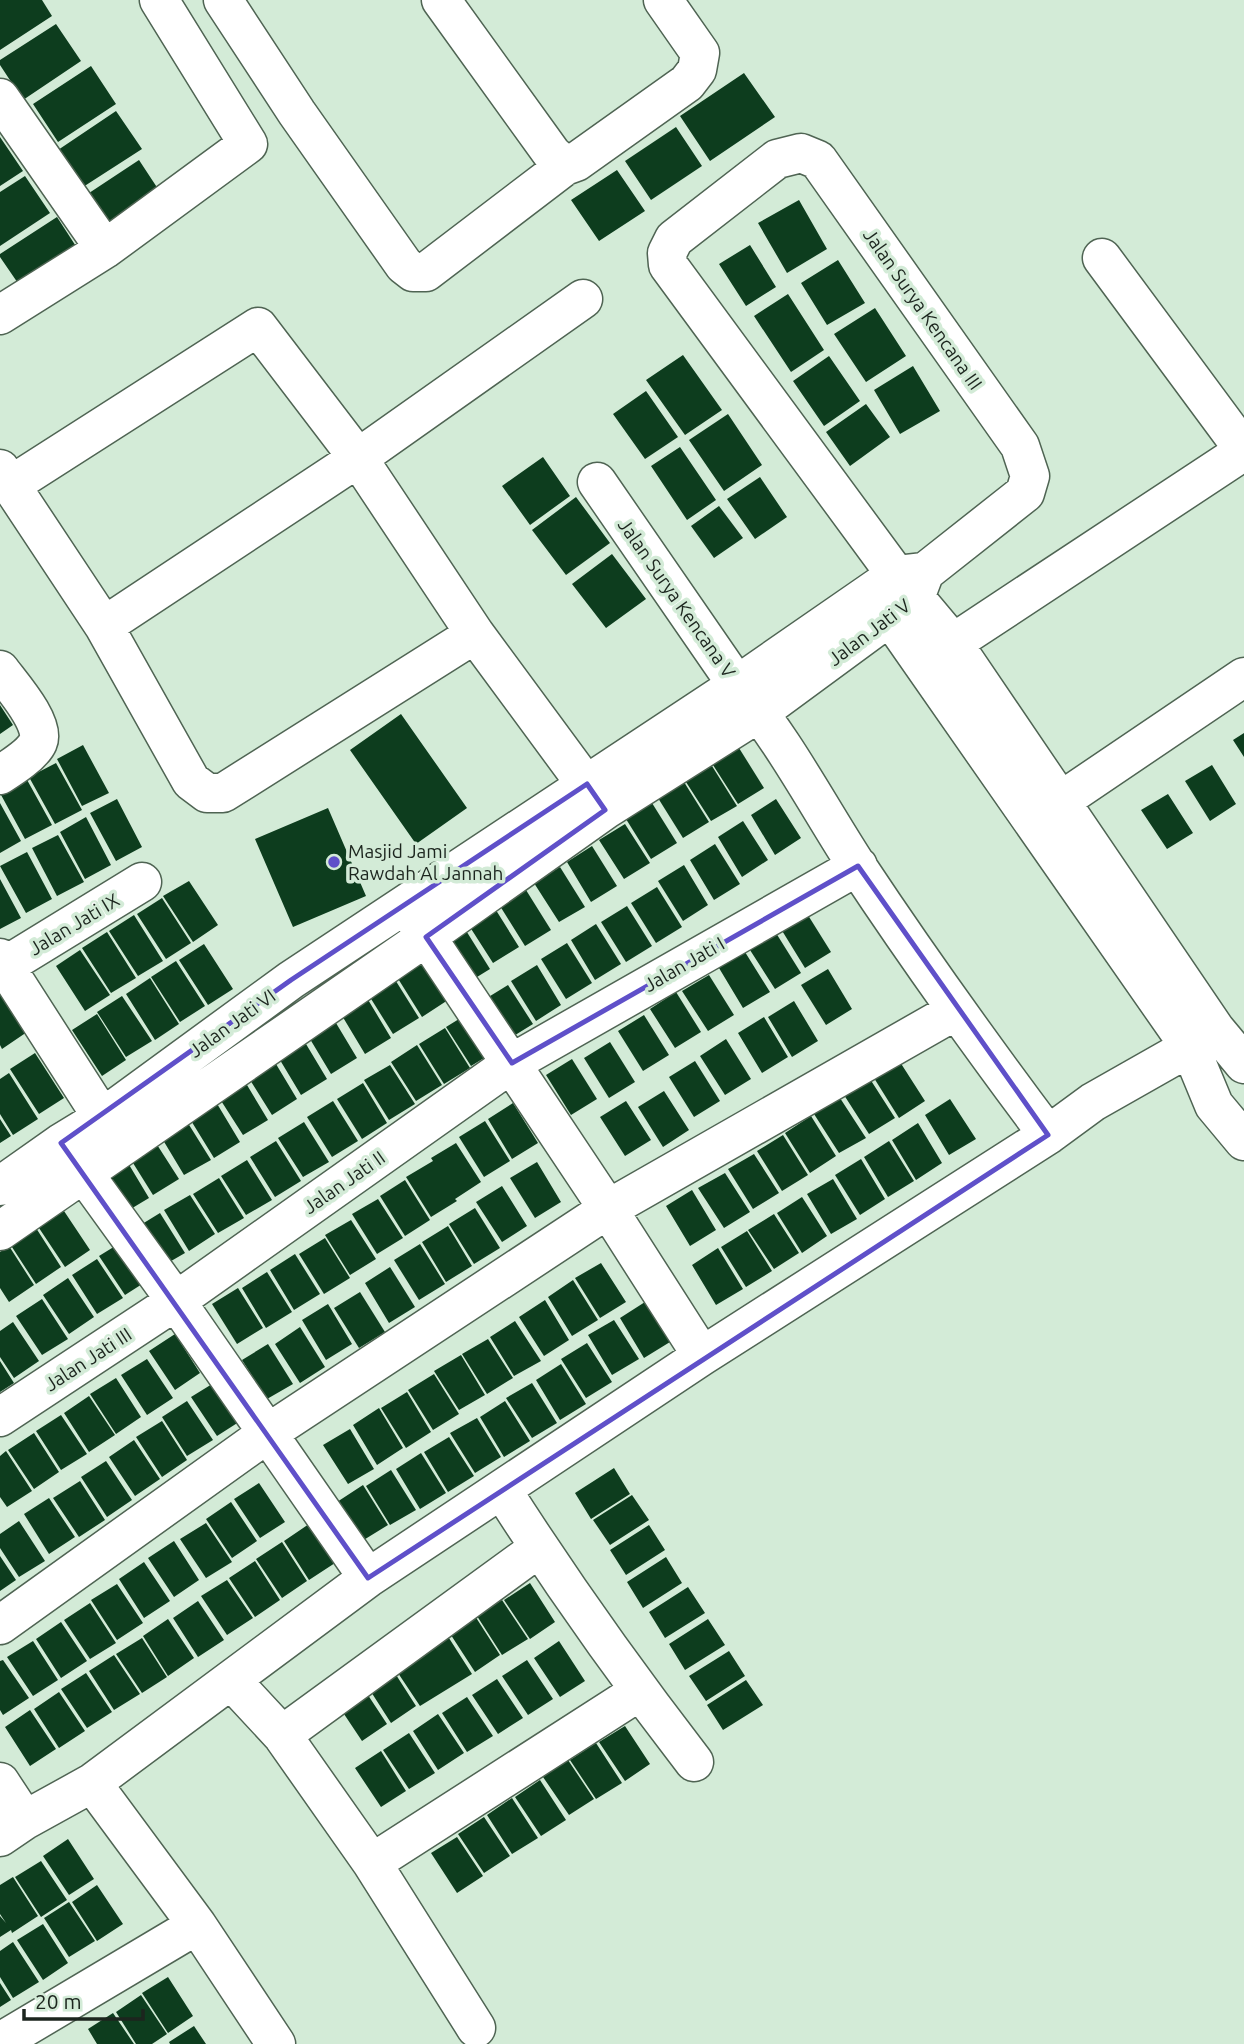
<svg xmlns="http://www.w3.org/2000/svg" width="1244" height="2044" font-family="Ubuntu,sans-serif">
  <style>
    .building { fill: #0d3d1e }
    .lines { fill: none; stroke-linecap: round; stroke-linejoin: round }
    .minor-casing { stroke: #4f6453; stroke-width: 41 }
    .minor { stroke: #fff; stroke-width: 38 }
    .marked { fill: none; stroke: #5f50c9; stroke-width: 5; stroke-linejoin: round }
    .poi-dot { fill: #5f50c9; stroke: #d3ebd7; stroke-width: 2.5 }
    .labels { text-anchor: middle; dominant-baseline: central; stroke-width: 7; stroke-linejoin: round; paint-order: stroke }
    .street-label { font-size: 19px; fill: #1c251e; stroke: #d3ebd7 }
    .poi-label { font-size: 19px; fill: #1c251e; stroke: #d3ebd7; text-anchor: start }
  </style>
  <rect width="100%" height="100%" fill="#d3ebd7"/>
  <!-- building -->
  <path class="building" d="M0,0H42L52,16L0,50Z
    M56,24L81,61L23,100L0,65V60Z
    M91,66L116,104L58,142L33,104Z
    M744,73L775,117L710,161L680,116Z
    M116,111L142,149L83,187L58,150Z
    M676,127L702,166L651,200L625,161Z
    M0,137L23,171L0,186Z
    M139,160L164,198L105,236L80,199Z
    M617,170L645,211L599,241L571,200Z
    M25,176L50,213L0,246V192Z
    M799,200L827,249L787,273L758,223Z
    M57,217L81,254L24,292L0,257V254Z
    M750,245L776,287L746,306L719,264Z
    M838,260L865,303L827,325L801,283Z
    M788,294L824,350L791,372L754,316Z
    M875,308L906,356L866,382L834,334Z
    M683,355L722,410L685,435L646,380Z
    M829,356L860,401L824,426L793,381Z
    M913,366L940,411L900,434L874,390Z
    M646,391L678,437L645,459L613,414Z
    M866,404L890,437L850,466L826,432Z
    M728,414L762,465L724,491L689,440Z
    M680,447L716,500L687,520L651,466Z
    M543,457L570,496L530,525L502,486Z
    M760,477L787,517L755,539L727,499Z
    M576,497L610,543L566,575L532,530Z
    M719,506L743,538L714,558L691,526Z
    M612,554L646,599L606,628L572,584Z
    M0,705L13,725L0,734Z
    M401,714L467,808L416,844L350,750Z
    M1244,733V757L1233,740Z
    M83,745L109,793L82,806L57,759Z
    M739,748L764,788L738,804L713,765Z
    M56,763L82,810L55,824L29,777Z
    M1212,765L1236,804L1210,821L1185,781Z
    M712,766L737,806L711,821L686,782Z
    M26,778L52,825L25,839L0,793Z
    M684,782L709,822L683,838L658,798Z
    M1168,794L1193,833L1167,849L1141,810Z
    M117,799L142,847L116,861L90,813Z
    M776,799L801,838L775,855L751,815Z
    M0,803L21,841L0,853Z
    M652,803L677,843L651,859L626,819Z
    M328,808L366,896L293,927L255,839Z
    M86,817L111,865L85,879L60,832Z
    M743,821L768,860L742,877L718,837Z
    M625,824L650,863L624,879L599,840Z
    M58,835L84,882L57,896L32,848Z
    M715,844L740,884L714,900L690,860Z
    M592,846L617,886L591,902L567,862Z
    M27,852L52,899L26,913L0,866Z
    M684,865L708,905L683,921L658,881Z
    M560,867L585,907L559,922L534,883Z
    M0,879L21,918L0,929Z
    M189,881L218,925L193,942L163,896Z
    M657,887L682,927L656,943L631,903Z
    M526,890L551,930L525,946L500,906Z
    M162,898L191,943L166,959L137,914Z
    M627,906L652,946L626,962L601,922Z
    M494,907L519,947L493,963L468,924Z
    M806,912L831,952L805,968L781,929Z
    M134,915L163,961L138,976L109,931Z
    M596,924L621,964L595,980L571,940Z
    M465,929L490,969L464,985L439,945Z
    M107,932L136,978L111,993L82,948Z
    M776,933L801,973L775,989L750,950Z
    M567,943L592,983L566,999L541,959Z
    M204,944L233,989L208,1005L179,960Z
    M80,950L110,995L85,1011L56,966Z
    M745,952L770,992L743,1008L719,968Z
    M423,960L448,1000L422,1017L397,977Z
    M176,961L205,1006L180,1022L151,977Z
    M537,965L561,1005L536,1021L511,981Z
    M828,969L852,1009L826,1025L801,985Z
    M709,975L734,1015L708,1031L682,991Z
    M150,978L179,1024L155,1040L126,994Z
    M394,978L419,1018L393,1034L368,994Z
    M508,985L533,1024L507,1040L482,1001Z
    M0,990L27,1032L2,1049L0,1045Z
    M676,992L701,1032L675,1048L650,1009Z
    M122,996L152,1041L126,1057L97,1012Z
    M367,998L391,1038L365,1054L341,1014Z
    M794,1001L818,1041L792,1057L768,1017Z
    M472,1011L497,1050L471,1066L446,1027Z
    M97,1014L126,1060L102,1076L72,1030Z
    M644,1015L669,1055L643,1071L618,1031Z
    M764,1017L788,1057L762,1073L738,1033Z
    M333,1018L357,1058L331,1074L307,1034Z
    M445,1028L470,1068L444,1084L419,1044Z
    M303,1039L327,1079L301,1095L277,1055Z
    M726,1039L751,1079L725,1095L700,1056Z
    M610,1042L635,1082L609,1098L584,1058Z
    M417,1045L442,1085L416,1101L391,1062Z
    M35,1053L64,1098L39,1114L10,1069Z
    M273,1059L297,1099L272,1115L247,1075Z
    M572,1059L597,1099L571,1115L546,1075Z
    M695,1061L720,1101L694,1117L669,1077Z
    M900,1062L925,1101L899,1118L874,1078Z
    M390,1065L415,1104L389,1120L364,1080Z
    M9,1073L38,1119L13,1135L0,1114V1079Z
    M870,1079L895,1118L869,1134L844,1095Z
    M244,1080L268,1120L243,1135L218,1096Z
    M363,1083L387,1123L362,1139L337,1099Z
    M664,1091L689,1130L663,1147L638,1107Z
    M840,1098L866,1138L839,1153L814,1114Z
    M950,1099L976,1139L949,1155L925,1115Z
    M333,1101L358,1141L332,1157L307,1117Z
    M626,1101L651,1140L625,1156L600,1117Z
    M216,1102L240,1142L214,1158L190,1119Z
    M513,1103L538,1143L512,1159L488,1119Z
    M811,1116L836,1156L810,1173L785,1133Z
    M0,1119L11,1136L0,1143Z
    M186,1120L211,1160L184,1175L160,1135Z
    M485,1121L510,1161L484,1177L459,1137Z
    M304,1122L329,1162L303,1177L278,1138Z
    M918,1123L942,1163L916,1180L892,1140Z
    M783,1135L808,1175L782,1191L757,1151Z
    M154,1140L179,1179L153,1195L128,1155Z
    M276,1141L301,1181L275,1197L250,1157Z
    M889,1141L914,1181L888,1197L864,1157Z
    M456,1143L481,1182L455,1199L457,1201L431,1217L406,1177L433,1161L431,1158Z
    M754,1154L779,1193L753,1209L728,1169Z
    M125,1158L149,1198L124,1213L99,1174Z
    M861,1159L885,1199L860,1215L835,1175Z
    M247,1160L272,1200L246,1215L221,1176Z
    M537,1162L561,1202L535,1218L510,1178Z
    M725,1173L750,1212L724,1228L698,1188Z
    M219,1178L244,1218L218,1233L193,1194Z
    M833,1179L857,1219L831,1234L807,1194Z
    M405,1180L430,1220L405,1236L380,1196Z
    M502,1186L527,1226L502,1242L476,1202Z
    M692,1190L716,1230L690,1246L666,1206Z
    M190,1195L215,1234L189,1251L164,1210Z
    M802,1197L827,1236L802,1253L777,1213Z
    M378,1199L403,1238L377,1254L352,1214Z
    M475,1208L500,1248L474,1264L449,1224Z
    M64,1211L90,1250L65,1267L39,1228Z
    M160,1213L185,1253L159,1268L134,1229Z
    M774,1214L799,1253L774,1269L748,1230Z
    M351,1220L376,1259L350,1275L325,1235Z
    M448,1226L472,1266L446,1282L422,1242Z
    M36,1228L61,1267L36,1284L10,1244Z
    M747,1231L772,1271L746,1287L721,1247Z
    M325,1238L350,1278L324,1294L299,1254Z
    M125,1240L150,1279L125,1295L99,1256Z
    M420,1244L445,1284L419,1300L394,1260Z
    M9,1246L34,1285L9,1302L0,1288V1252Z
    M718,1248L743,1289L716,1305L692,1265Z
    M295,1254L320,1294L294,1310L270,1270Z
    M97,1259L123,1298L97,1314L72,1275Z
    M601,1263L626,1302L600,1318L575,1278Z
    M390,1267L415,1307L389,1323L365,1283Z
    M267,1272L292,1312L266,1328L242,1288Z
    M68,1278L94,1317L69,1334L43,1295Z
    M573,1280L598,1320L572,1336L548,1297Z
    M238,1288L263,1328L237,1344L212,1304Z
    M360,1292L385,1332L359,1348L334,1308Z
    M42,1299L68,1339L42,1355L16,1316Z
    M545,1300L569,1340L544,1356L519,1317Z
    M645,1302L670,1342L644,1358L620,1318Z
    M328,1304L352,1344L326,1360L302,1320Z
    M614,1320L639,1359L612,1375L588,1335Z
    M515,1321L541,1361L514,1376L490,1337Z
    M13,1322L39,1361L14,1378L0,1357V1331Z
    M300,1327L325,1367L300,1383L275,1344Z
    M175,1334L200,1373L175,1390L149,1351Z
    M488,1339L513,1378L487,1394L462,1354Z
    M587,1343L612,1382L586,1398L561,1359Z
    M268,1344L293,1384L267,1399L242,1360Z
    M461,1355L485,1395L459,1410L434,1371Z
    M147,1359L173,1398L147,1415L121,1375Z
    M0,1361L14,1383L0,1392Z
    M561,1364L586,1404L560,1420L536,1380Z
    M434,1374L459,1414L433,1430L408,1390Z
    M116,1378L141,1417L116,1434L90,1394Z
    M217,1381L242,1420L217,1436L191,1397Z
    M532,1383L557,1423L532,1438L506,1398Z
    M407,1392L431,1432L406,1448L381,1408Z
    M89,1396L115,1435L89,1452L64,1413Z
    M187,1401L213,1440L187,1456L162,1417Z
    M505,1401L530,1441L504,1457L480,1417Z
    M379,1408L403,1448L377,1465L353,1425Z
    M61,1415L87,1454L61,1470L36,1431Z
    M477,1418L501,1457L475,1473L450,1433Z
    M162,1421L187,1460L162,1477L136,1437Z
    M350,1429L374,1469L348,1484L323,1445Z
    M34,1433L59,1472L34,1489L8,1450Z
    M449,1437L474,1476L448,1492L424,1452Z
    M134,1440L160,1479L135,1496L109,1457Z
    M6,1451L32,1491L7,1507L0,1497V1456Z
    M421,1453L446,1493L420,1509L396,1469Z
    M106,1461L132,1500L107,1517L81,1477Z
    M614,1468L630,1494L591,1519L575,1493Z
    M391,1470L416,1510L390,1525L366,1486Z
    M80,1481L105,1520L79,1537L53,1498Z
    M259,1483L285,1522L260,1538L234,1499Z
    M363,1485L388,1525L362,1541L337,1502Z
    M632,1495L649,1520L610,1545L593,1520Z
    M49,1498L75,1537L49,1554L24,1514Z
    M231,1502L257,1541L232,1558L206,1519Z
    M19,1521L45,1561L19,1577L0,1548V1534Z
    M206,1523L232,1562L206,1578L180,1539Z
    M309,1524L335,1563L309,1580L284,1541Z
    M649,1525L665,1550L626,1575L610,1550Z
    M174,1541L199,1580L174,1597L148,1558Z
    M282,1542L307,1581L282,1598L256,1559Z
    M0,1556L16,1580L0,1591Z
    M666,1557L682,1583L643,1608L627,1582Z
    M255,1561L280,1600L255,1617L229,1578Z
    M144,1562L170,1601L144,1618L119,1579Z
    M227,1580L253,1618L227,1635L201,1596Z
    M530,1583L555,1622L530,1639L504,1600Z
    M117,1584L143,1623L117,1640L91,1600Z
    M688,1587L705,1613L665,1638L649,1612Z
    M502,1600L528,1639L502,1655L477,1616Z
    M198,1601L224,1640L198,1657L173,1618Z
    M90,1603L116,1643L90,1659L64,1620Z
    M475,1616L500,1655L475,1672L449,1632Z
    M168,1619L194,1658L168,1676L143,1636Z
    M708,1619L725,1645L685,1670L669,1644Z
    M61,1622L87,1661L61,1678L36,1639Z
    M447,1635L472,1674L420,1706L394,1667Z
    M142,1638L167,1677L142,1693L116,1654Z
    M33,1641L58,1680L33,1696L7,1657Z
    M559,1641L585,1681L560,1697L534,1658Z
    M729,1651L745,1676L706,1701L689,1676Z
    M114,1655L140,1694L114,1710L89,1671Z
    M3,1660L29,1698L3,1715L0,1710V1661Z
    M527,1660L553,1699L528,1715L502,1676Z
    M391,1667L416,1706L391,1723L366,1684Z
    M86,1673L112,1712L87,1728L61,1689Z
    M497,1679L523,1718L498,1734L472,1695Z
    M746,1680L763,1705L723,1730L707,1705Z
    M362,1686L387,1724L362,1741L336,1702Z
    M59,1692L85,1731L59,1748L34,1709Z
    M467,1697L493,1736L467,1752L442,1713Z
    M30,1710L56,1749L30,1766L5,1727Z
    M438,1714L464,1753L438,1770L413,1731Z
    M625,1726L650,1764L625,1781L599,1742Z
    M409,1733L435,1773L409,1789L383,1750Z
    M596,1743L622,1783L596,1799L570,1760Z
    M381,1751L406,1791L381,1807L355,1768Z
    M568,1760L594,1799L569,1815L543,1777Z
    M540,1780L566,1820L541,1836L515,1797Z
    M512,1798L538,1838L512,1854L487,1815Z
    M484,1817L510,1856L484,1873L458,1834Z
    M457,1837L483,1876L457,1893L431,1853Z
    M68,1839L94,1879L69,1895L43,1856Z
    M41,1861L67,1900L41,1917L15,1877Z
    M13,1877L38,1916L12,1933L11,1930L0,1937V1916L6,1923L0,1914V1885Z
    M97,1885L123,1924L97,1941L72,1902Z
    M69,1902L95,1941L69,1957L44,1918Z
    M43,1924L68,1963L43,1980L17,1940Z
    M13,1942L39,1982L13,1998L0,1977V1951Z
    M168,1977L193,2016L168,2033L142,1993Z
    M0,1983L11,2000L0,2007Z
    M141,1995L167,2034L152,2044H136L116,2012Z
    M113,2013L134,2044H97L88,2029Z
    M194,2026L206,2044H170L169,2042Z"/>
  <g class="lines">
    <defs>
      <path id="minor" d="M223,0L297,113L404,265L413,272H426L565,166
        M441,0L552,154L565,166L576,162L687,83L697,70L700,53L663,0
        M0,98L105,249
        M1102,258L1244,450
        M0,315L105,249L248,144L159,0
        M0,469L104,626L191,781L207,793H223L475,634
        M597,482L737,685C784,740 818,806 857,866C918,958 982,1047 1048,1135
        M11,485L258,327L358,458L475,634L601,805
        M890,617L1190,1047L1214,1105L1244,1141
        M104,626L358,458L583,299
        M953,643L1244,451
        M0,670C11,685 46,724 38,742C33,754 11,768 0,775
        M1040,815L1244,677
        M412,915L608,1209L702,1356
        M0,958L116,1139
        M0,969L142,882
        M1215,1029L1244,1064
        M69,1153L176,1301L368,1578
        M0,1186L61,1143L102,1118L291,980L737,685L896,575L922,572
        M0,1231L426,937L605,810L760,712L915,598L924,574
        M0,1417L176,1301L512,1063L858,866
        M502,1490C562,1584 626,1674 694,1762
        M0,1625L268,1433L608,1209L955,1011
        M231,1680L282,1735L372,1863L476,2028
        M282,1735L539,1548
        M0,1782L25,1820
        M92,1783L197,1925L276,2044
        M0,1837L25,1820L92,1783L368,1578L702,1356L1048,1135L1093,1102L1190,1047L1215,1029L953,643L896,575L668,265L667,253L674,239L777,159L801,153L818,160L1020,446L1030,476L1025,493L925,572
        M372,1863L640,1691
        M0,2042L197,1925"/>
    </defs>
    <!-- minor casing -->
    <use href="#minor" class="minor-casing"/>
    <!-- minor -->
    <use href="#minor" class="minor"/>
  </g>
  <!-- marked area -->
  <path class="marked" d="M587,784L605,810L426,937L512,1063L858,866L1048,1135L368,1578L61,1143L291,980Z"/>
  <!-- markers -->
  <circle class="poi-dot" cx="334" cy="862" r="7"/>
  <g class="labels">
    <!-- street labels -->
    <g class="street-label">
      <text transform="translate(923 309) rotate(55)">Jalan Surya Kencana III</text>
      <text transform="translate(677 598) rotate(55)">Jalan Surya Kencana V</text>
      <text transform="translate(869 632) rotate(-37)">Jalan Jati V</text>
      <text transform="translate(74 924) rotate(-31)">Jalan Jati IX</text>
      <text transform="translate(684 964) rotate(-30)">Jalan Jati I</text>
      <text transform="translate(232 1023) rotate(-36)">Jalan Jati VI</text>
      <text transform="translate(344 1182) rotate(-35)">Jalan Jati II</text>
      <text transform="translate(88 1359) rotate(-33)">Jalan Jati III</text>
    </g>
    <!-- poi labels -->
    <g class="poi-label">
      <text x="348" y="851">Masjid Jami<tspan x="348" dy="22">Rawdah Al Jannah</tspan></text>
    </g>
  </g>
  <!-- scale -->
  <path d="M24 2009v10h119v-10" fill="none" stroke="#1c251e" stroke-width="3.5"/>
  <text x="35" y="2009" font-size="21" fill="#1c251e" stroke="#d3ebd7" stroke-width="5" paint-order="stroke">20 m</text>
</svg>
